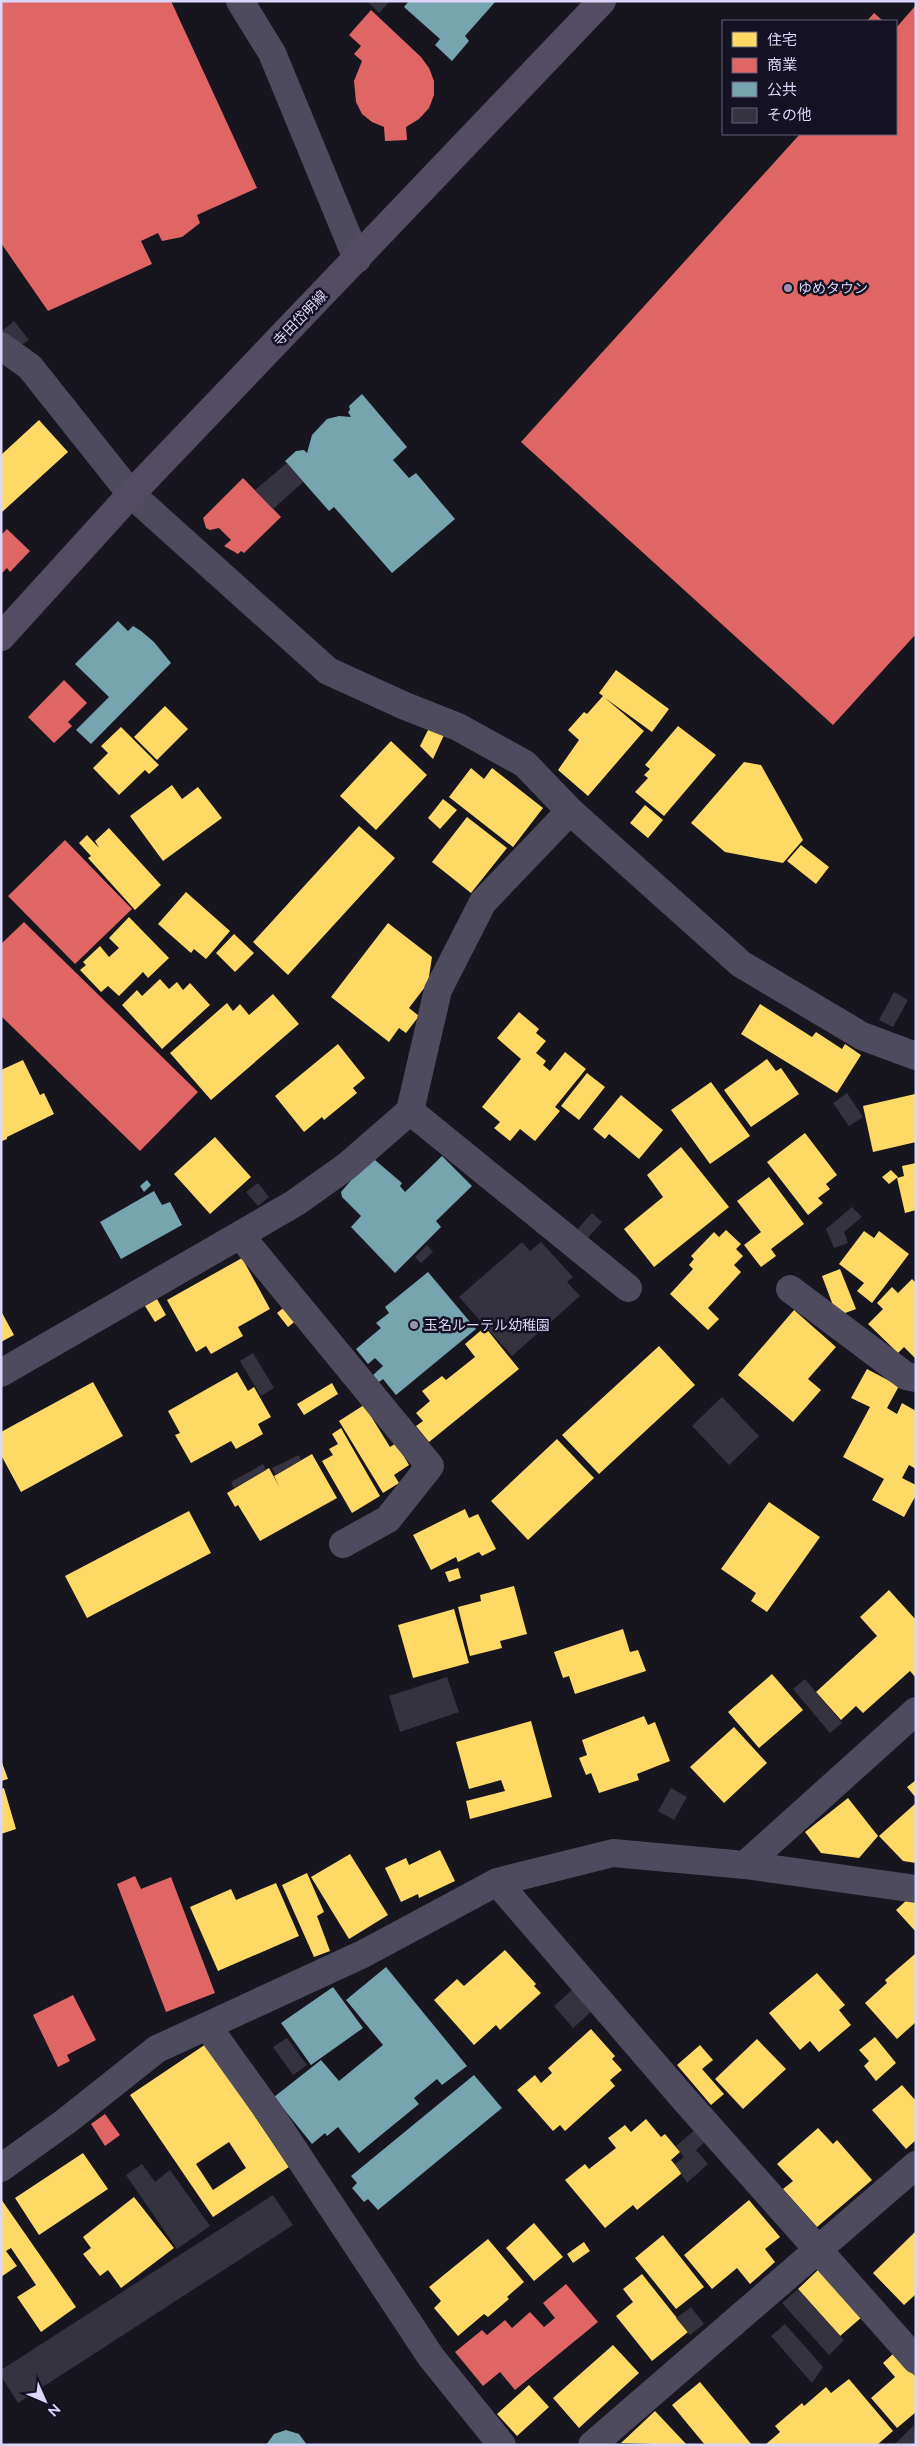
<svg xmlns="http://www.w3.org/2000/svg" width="917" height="2446" font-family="Raleway,'Noto Sans JP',sans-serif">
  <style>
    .homes { fill: #ffd966; fill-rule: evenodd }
    .shops { fill: #e06666 }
    .public { fill: #76a5af }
    .building { fill: #363340 }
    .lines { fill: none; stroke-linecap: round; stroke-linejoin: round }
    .minor { stroke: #4d4b5d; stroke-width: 28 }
    .major { stroke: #544c62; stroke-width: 28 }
    .poi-dot { fill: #9793ad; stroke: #141122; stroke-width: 2 }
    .labels { text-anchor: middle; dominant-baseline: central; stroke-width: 5; stroke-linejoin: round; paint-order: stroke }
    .poi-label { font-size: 14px; fill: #dcd7fa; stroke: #141122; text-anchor: start }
    .street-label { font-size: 14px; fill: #dcd7fa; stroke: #141122 }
  </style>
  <rect width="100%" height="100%" fill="#17151e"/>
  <!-- homes -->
  <path class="homes" d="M39,420L68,452L1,513V455Z
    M616,670L669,709L652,732L605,698L644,731L588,796L558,770L579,740L568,730L584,712L587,714L603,696L599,693Z
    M165,706L188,729L157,760L134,737Z
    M678,726L716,755L664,816L635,792L648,778L644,775L650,769L645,765Z
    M121,727L159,765L149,774L145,770L119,795L93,768L108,753L101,746Z
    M429,728L444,735L433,759L420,746Z
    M391,741L427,775L376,830L340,796Z
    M744,762L761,765L803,840L783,863L725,852L691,823Z
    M471,768L484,779L492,768L543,808L513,847L449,797Z
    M172,785L182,799L198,787L222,818L163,861L130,816Z
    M443,799L457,810L440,829L428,818Z
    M645,805L663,820L648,838L630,823Z
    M467,817L507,848L471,893L432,862Z
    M359,826L395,858L288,975L253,942Z
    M109,828L161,885L135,910L88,858L91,856L79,843L87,835L99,848L95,841Z
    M801,845L829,867L816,884L787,861Z
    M186,892L230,931L206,959L194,949L191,953L158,924Z
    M129,917L169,958L148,978L143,972L119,996L108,986L101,992L80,970L86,965L83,962L100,946L109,957L119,948L109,938Z
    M388,923L432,957L428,983L409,1008L419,1016L406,1033L399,1028L389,1042L331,997Z
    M234,934L254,953L235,972L216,953Z
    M160,979L169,989L177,982L183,990L190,983L210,1005L162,1049L122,1005L137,990L142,996Z
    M273,994L299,1024L211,1100L170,1053L227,1003L233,1011L240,1004L249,1015Z
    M760,1004L812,1037L816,1032L842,1049L845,1044L861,1055L837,1093L741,1034Z
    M519,1012L539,1029L536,1033L546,1041L536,1053L546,1061L543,1065L550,1071L565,1052L586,1069L555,1107L560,1111L535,1141L520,1129L510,1141L494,1128L500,1122L482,1107L521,1059L497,1038Z
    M338,1044L365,1078L353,1088L357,1093L324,1120L322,1117L304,1132L275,1096Z
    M767,1059L776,1071L781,1068L799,1094L751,1127L724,1090Z
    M23,1060L40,1095L44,1093L54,1114L7,1137V1139L2,1141L1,1070Z
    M587,1073L605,1087L579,1120L561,1106Z
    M711,1082L750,1136L710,1164L671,1110Z
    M915,1094L916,1142L873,1152L863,1106Z
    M621,1095L663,1130L639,1159L609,1134L605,1139L593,1129Z
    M805,1133L837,1175L826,1184L830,1189L818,1198L823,1203L808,1215L767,1162Z
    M215,1137L251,1177L210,1214L174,1174Z
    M681,1147L729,1207L654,1267L624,1229L663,1197L647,1175Z
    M916,1163V1210L905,1213L897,1178L904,1176L902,1166Z
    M891,1170L898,1177L889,1184L882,1177Z
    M769,1177L804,1224L771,1249L776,1256L761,1267L744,1245L761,1232L737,1201Z
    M726,1230L741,1244L736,1249L743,1256L734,1265L741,1272L708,1308L719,1319L708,1330L670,1294L693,1269L689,1265L694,1259L691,1256L714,1232L719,1237Z
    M864,1231L874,1238L879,1231L909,1254L872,1303L857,1291L864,1283L839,1264Z
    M242,1258L270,1309L238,1327L243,1336L211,1354L206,1346L196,1352L167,1300Z
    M840,1269L856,1309L837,1316L822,1276Z
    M912,1279L916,1283V1359L904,1347L898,1353L868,1324L883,1309L877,1303L892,1287L898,1293Z
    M157,1299L166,1315L155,1322L145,1306Z
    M287,1305L298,1319L288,1327L277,1313Z
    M794,1310L836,1347L808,1379L821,1390L793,1422L738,1375Z
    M1,1311L14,1335L1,1342Z
    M485,1327L519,1369L429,1442L416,1426L423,1421L416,1413L430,1401L422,1391L442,1376L446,1380L475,1357L465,1344Z
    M659,1346L695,1385L599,1474L562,1435Z
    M867,1369L899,1386L887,1408L897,1414L902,1403L916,1411V1469L909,1465L902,1478L916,1485V1495L904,1517L872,1500L884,1479L843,1457L870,1407L851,1398Z
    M237,1372L248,1391L254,1387L271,1417L258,1424L263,1434L236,1449L231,1441L191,1463L175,1435L180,1433L168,1411Z
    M93,1382L123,1436L21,1492L1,1455V1432Z
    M332,1383L338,1394L304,1415L297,1404Z
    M364,1405L390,1447L396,1443L409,1465L394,1475L399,1483L383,1493L339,1421Z
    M341,1428L380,1496L352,1513L322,1461L333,1455L329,1449L338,1444L332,1434Z
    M557,1439L594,1478L528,1540L491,1501Z
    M312,1454L337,1498L260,1541L238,1505L235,1507L227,1493L269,1468L280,1488L274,1476Z
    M769,1502L820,1537L767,1612L751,1601L756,1593L721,1569Z
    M465,1509L469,1518L478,1514L496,1549L482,1556L479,1552L458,1562L456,1557L431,1570L413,1535Z
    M189,1511L211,1553L87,1618L65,1576Z
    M458,1568L461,1578L449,1582L445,1572Z
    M514,1586L527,1634L500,1641L502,1648L470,1656L458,1607L481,1601L480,1595Z
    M889,1590L916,1620V1678L910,1671L863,1713L856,1706L841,1720L816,1692L877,1636L860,1617Z
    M454,1609L469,1663L413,1678L398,1625Z
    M623,1629L630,1652L638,1650L646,1671L575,1694L569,1676L563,1678L554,1652Z
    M772,1674L803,1710L759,1748L728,1712Z
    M644,1716L648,1725L655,1722L670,1761L637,1774L639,1780L599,1793L591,1773L586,1775L579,1758L587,1755L582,1740Z
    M531,1721L552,1797L470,1819L466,1801L505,1791L501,1780L469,1789L456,1742Z
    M734,1727L767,1763L724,1803L690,1767Z
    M1,1760L8,1779L1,1781Z
    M916,1780V1798L907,1787Z
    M4,1788L16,1829L1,1834V1789Z
    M848,1798L878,1836L859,1858L821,1853L805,1832Z
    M916,1803V1863L903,1861L879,1836Z
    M440,1850L455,1881L419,1898L418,1894L401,1902L385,1868L406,1858L409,1865Z
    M350,1854L388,1915L349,1939L311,1877Z
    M307,1873L324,1912L317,1916L330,1951L314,1957L282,1885Z
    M276,1883L299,1936L218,1971L190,1907L231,1889L236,1900Z
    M909,1898H916V1932L896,1910Z
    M505,1950L536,1984L534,1986L541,1993L500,2030L496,2025L474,2045L434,2000L457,1979L464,1986Z
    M916,1953V2022L897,2039L865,2003L887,1983L885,1980Z
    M817,1973L845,2005L839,2010L851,2025L819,2052L810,2041L800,2050L769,2013Z
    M591,2029L615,2056L612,2059L622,2070L610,2080L615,2086L565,2131L560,2125L553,2131L517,2090L535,2075L541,2083L552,2073L548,2068Z
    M875,2037L896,2063L876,2081L864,2066L869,2061L859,2050Z
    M757,2039L786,2069L743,2109L715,2079Z
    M206,2044L289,2167L213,2217L130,2095ZM229,2142L246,2168L213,2190L196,2164Z
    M700,2045L713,2060L702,2069L724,2094L711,2105L677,2065Z
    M902,2085L916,2101V2140L906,2149L872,2110Z
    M646,2119L661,2137L665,2134L680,2152L671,2160L682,2173L637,2210L633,2205L605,2228L565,2180L585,2164L589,2169L616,2148L608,2138L625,2125L631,2132Z
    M818,2128L833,2144L837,2140L872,2180L817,2227L783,2189L793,2181L777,2164Z
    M83,2153L108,2189L39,2235L15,2198Z
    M134,2197L174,2248L121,2288L108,2270L100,2276L83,2254L91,2248L83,2237Z
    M1,2199L76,2307L41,2332L17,2297L36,2285L11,2248L6,2251L17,2266L1,2277Z
    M749,2200L780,2237L765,2249L775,2262L750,2284L737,2268L712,2289L684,2255Z
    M534,2223L563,2257L534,2281L506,2248Z
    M916,2231V2294L904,2305L873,2273Z
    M663,2235L704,2287L676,2309L635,2258Z
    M488,2239L524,2282L507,2297L509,2299L488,2317L484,2314L458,2336L434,2308L441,2301L429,2287Z
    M584,2242L590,2251L573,2263L567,2254Z
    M819,2269L862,2317L840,2336L798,2289Z
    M642,2274L688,2332L652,2361L616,2316L633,2302L623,2289Z
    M613,2345L639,2373L579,2428L553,2398Z
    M894,2353L916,2377V2412L897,2428L871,2398L895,2377L883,2363Z
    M849,2379L893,2431L877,2445H765L780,2432L775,2426L802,2403L804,2406L826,2387L831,2393Z
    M700,2382L752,2445H705L672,2405Z
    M529,2385L549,2407L517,2436L497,2414Z
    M655,2411L687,2445L621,2443Z"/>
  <!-- shops -->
  <path class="shops" d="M1,1H171L257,188L197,215L200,223L182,237L162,241L158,233L141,241L152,264L48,311L1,243Z
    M916,5V634L833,725L521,442L800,134H896V28Z
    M371,10L421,57L429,68L434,81V95L429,108L419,119L406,127L407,140L385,141L384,127L372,122L362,114L356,102L354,81L362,61L354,54L361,46L349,35Z
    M874,13L883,21H867Z
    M243,478L281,517L244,553L241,551L238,554L224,546L231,540L219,528L210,530L206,528L203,518Z
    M7,529L30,551L10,572L7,568L1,574V535Z
    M64,680L87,703L68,722L72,726L54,743L28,717Z
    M65,840L132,909L75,964L8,896Z
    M24,922L198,1092L140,1151L1,1016V944Z
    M135,1876L141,1889L171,1877L215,1993L166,2012L117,1884Z
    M73,1995L96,2040L67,2055L70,2061L58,2067L33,2015Z
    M105,2114L120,2135L105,2146L91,2124Z
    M566,2284L598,2322L515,2390L500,2372L483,2386L455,2352L482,2330L487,2335L505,2320L512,2328L530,2312L544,2327L555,2318L543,2303Z"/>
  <!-- public -->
  <path class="public" d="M409,1H496L465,36L469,41L452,61L435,45L440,39L404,7Z
    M362,394L407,447L393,460L409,478L416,473L455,519L392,573L334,507L329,511L285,461L296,451L304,450L307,453L312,435L327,419L339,416L351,417L348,412L350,410L349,406Z
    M118,621L128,631L133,626L141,631L154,642L171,663L91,744L76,730L109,697L75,664Z
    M442,1156L472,1186L436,1221L441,1227L395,1273L351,1227L361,1216L342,1197L341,1192L367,1162L375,1160L402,1183L400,1186L405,1192Z
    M147,1180L151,1185L144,1192L140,1186Z
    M154,1191L162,1205L170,1202L182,1225L121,1259L100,1222Z
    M428,1272L476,1329L396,1395L383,1379L379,1382L373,1375L383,1366L375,1358L368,1364L356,1349L381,1328L376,1323L389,1313L385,1307Z
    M386,1967L467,2066L442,2085L437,2079L414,2098L419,2104L359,2153L338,2127L327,2136L325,2133L312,2144L274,2097L321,2060L339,2081L383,2045L346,2000Z
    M333,1987L363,2028L311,2065L281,2023Z
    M474,2075L502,2108L378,2210L368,2199L364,2202L352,2188L357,2183L351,2176Z
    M286,2430L299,2434L307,2445H266L274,2434Z"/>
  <!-- building -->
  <path class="building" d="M367,1H390L379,13Z
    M14,321L29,340L21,345L9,340L2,331Z
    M287,463L303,482L273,509L255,490Z
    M894,992L908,1000L893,1027L879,1020Z
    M847,1093L863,1117L849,1126L833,1103Z
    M258,1183L269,1197L258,1206L246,1192Z
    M852,1207L862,1217L844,1232L848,1243L834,1248L826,1229Z
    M592,1213L602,1222L584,1242L574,1233Z
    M522,1242L530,1251L541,1242L573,1277L567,1282L580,1296L512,1356L459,1297Z
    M427,1245L433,1252L421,1263L415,1257Z
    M253,1353L274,1388L261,1396L240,1361Z
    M722,1397L759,1436L729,1465L692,1426Z
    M299,1455L301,1460L276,1475L272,1468Z
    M263,1464L266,1470L234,1488L231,1482Z
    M447,1677L459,1712L400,1732L389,1696Z
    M805,1679L842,1723L830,1733L793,1689Z
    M671,1788L687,1797L674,1820L658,1811Z
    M574,1988L593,2010L573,2028L554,2006Z
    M287,2038L307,2065L293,2075L273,2047Z
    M696,2129L706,2141L696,2150L708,2164L687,2183L675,2164L684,2157L676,2146Z
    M142,2164L155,2182L170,2170L210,2226L177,2249L126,2175Z
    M273,2195L293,2225L18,2403L1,2376V2370Z
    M798,2289L844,2340L829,2355L782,2303Z
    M691,2307L704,2324L690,2335L676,2318Z
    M785,2324L823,2367L812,2383L771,2336Z
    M914,2425L916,2445H894Z"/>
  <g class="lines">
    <!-- minor -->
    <path class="minor" d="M240,1L272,53L357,259
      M1,346L30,367L131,494L328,671L405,706L458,727L525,764L570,811L741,964L862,1036L916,1056
      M410,1111L628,1288
      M240,1235L430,1466L388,1519L343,1544
      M790,1289L906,1376L916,1378
      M1,1373L295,1203L347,1166L410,1111L438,990L483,902L570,811
      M745,1865L916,1711
      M497,1882L685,2100L916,2360
      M208,2027L269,2112L431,2357L502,2445
      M1,2168L65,2122L157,2049L363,1954L497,1882L613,1853L745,1865L916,1889
      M592,2445L916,2165"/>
    <!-- major -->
    <path class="major" d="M1,637L131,494L602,1"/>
  </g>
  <!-- markers -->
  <g class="poi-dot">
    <circle cx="788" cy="288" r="5"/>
    <circle cx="414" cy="1325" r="5"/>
  </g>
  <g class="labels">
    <!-- poi labels -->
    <g class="poi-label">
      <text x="798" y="288">ゆめタウン</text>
      <text x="424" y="1325">玉名ルーテル幼稚園</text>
    </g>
    <!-- street labels -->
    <g class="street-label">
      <text transform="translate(300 318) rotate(-46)">寺田岱明線</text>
    </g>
  </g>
  <!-- border -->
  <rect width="917" height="2446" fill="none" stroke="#dcd7fa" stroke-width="5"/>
  <!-- legend -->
  <rect x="722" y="20" width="175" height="115" fill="#141122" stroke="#646078"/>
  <rect x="732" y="32" width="25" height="15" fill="#ffd966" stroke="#646078"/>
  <text x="767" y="45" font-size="15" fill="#dcd7fa">住宅</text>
  <rect x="732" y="58" width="25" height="15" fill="#e06666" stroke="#646078"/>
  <text x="767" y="70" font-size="15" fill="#dcd7fa">商業</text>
  <rect x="732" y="82" width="25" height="15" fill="#76a5af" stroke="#646078"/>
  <text x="767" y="95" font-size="15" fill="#dcd7fa">公共</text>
  <rect x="732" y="108" width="25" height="15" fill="#363340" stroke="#646078"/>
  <text x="767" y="120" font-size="15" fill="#dcd7fa">その他</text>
  <!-- north arrow -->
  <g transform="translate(45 2401) rotate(135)" stroke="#141122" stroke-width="4" paint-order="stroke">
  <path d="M0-4L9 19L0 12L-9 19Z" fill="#dcd7fa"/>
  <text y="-8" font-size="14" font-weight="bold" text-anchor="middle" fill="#dcd7fa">N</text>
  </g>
</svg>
